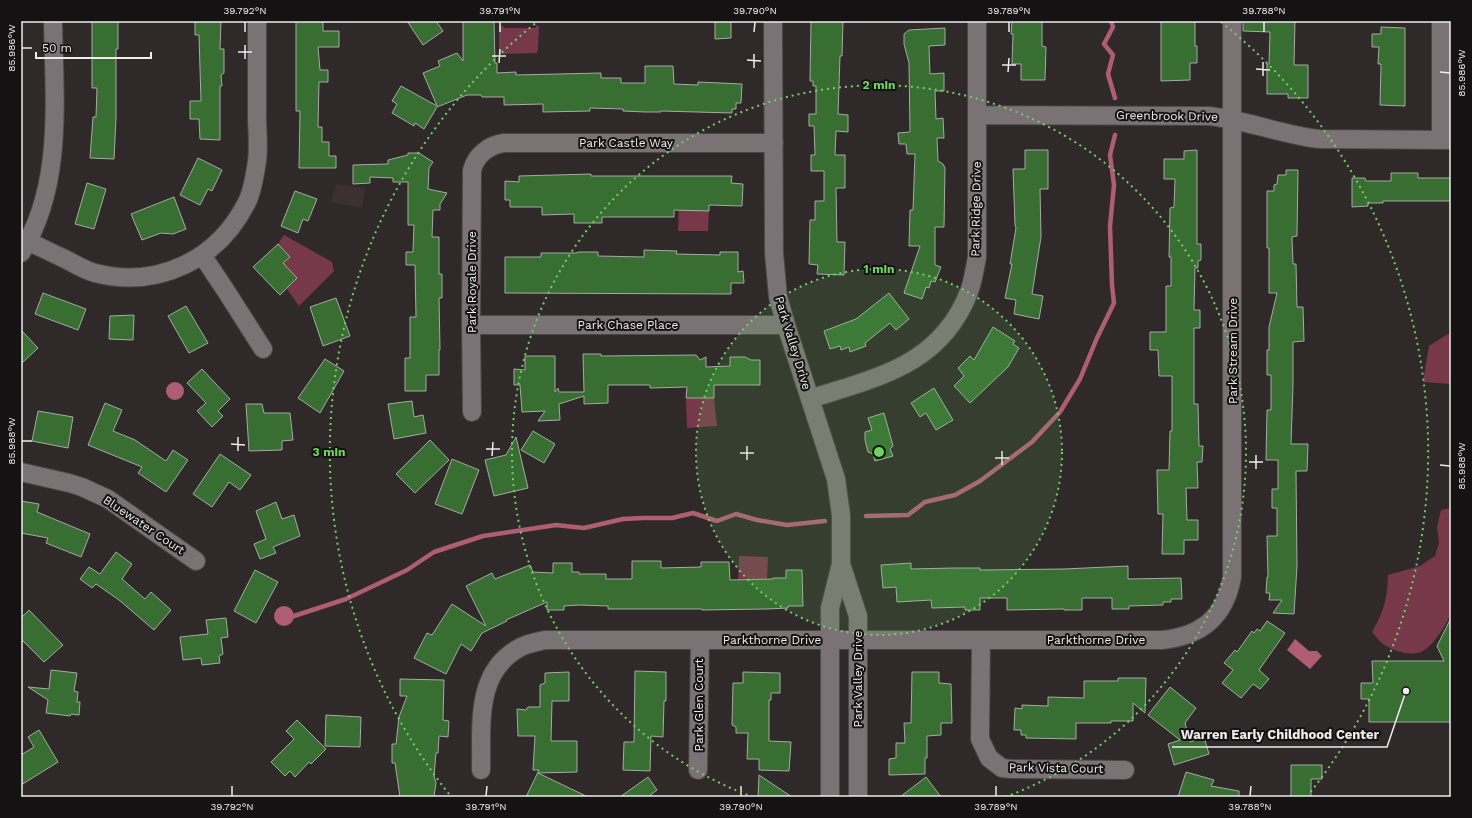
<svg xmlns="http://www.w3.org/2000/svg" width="1472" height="818" font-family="'Work Sans',sans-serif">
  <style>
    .built { fill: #3d3033 }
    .green { fill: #77384a }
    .water { fill: #af5d72 }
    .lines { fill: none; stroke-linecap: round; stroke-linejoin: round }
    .stream { stroke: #af5d72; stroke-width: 4.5 }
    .building { fill: #386e31; stroke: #a6aaa5 }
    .minor-casing { stroke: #4b4647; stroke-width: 20 }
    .minor { stroke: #7a7274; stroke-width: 18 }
    .ticks { fill: none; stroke: #f0eced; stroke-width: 1.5 }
    .ring { fill: none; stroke: #6fd360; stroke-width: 2; stroke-dasharray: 2 4 }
    .labels { text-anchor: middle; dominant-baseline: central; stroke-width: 4; stroke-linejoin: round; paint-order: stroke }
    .street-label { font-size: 12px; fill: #f0eced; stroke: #151213 }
    .centre { fill: #6fd360; stroke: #151213; stroke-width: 2 }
    .ring-label { font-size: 12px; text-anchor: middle; font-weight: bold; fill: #6fd360; stroke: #151213; stroke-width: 4; stroke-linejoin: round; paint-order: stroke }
    .leader { fill: none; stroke: #f0eced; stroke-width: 1.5 }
    .callout-dot { fill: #f0eced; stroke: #151213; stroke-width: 1.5 }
    .callout-label { font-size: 13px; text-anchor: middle; font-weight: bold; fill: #f0eced; stroke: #151213; stroke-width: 4; stroke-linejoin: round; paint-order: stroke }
    .neatline { fill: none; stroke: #f0eced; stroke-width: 1.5 }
    .ticks-label { font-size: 10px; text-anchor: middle; fill: #f0eced }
  </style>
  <rect width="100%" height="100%" fill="#2f292a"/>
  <!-- built -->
  <path class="built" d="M336,184L365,188L362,208L331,202Z"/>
  <!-- green -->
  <path class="green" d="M536,25L539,27L538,49L537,53L499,54V26H503L504,28H536Z
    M679,205L709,211L708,231H678Z
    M284,235L332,262L334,271L299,306L287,289L297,278L283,263L290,257L278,244Z
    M1448,334L1451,335V384L1423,382L1429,346Z
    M686,398H714L717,426L687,428Z
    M1451,508V613C1447,624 1433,647 1421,652C1409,656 1393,651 1383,644C1379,641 1376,636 1372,632C1384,611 1387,600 1388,575L1420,566L1435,556L1439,543L1437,527L1441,510Z
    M739,556L768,557L767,579L738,580Z"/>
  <!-- water -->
  <path class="water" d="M166 391a9 9 0 1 1 18 0a9 9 0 1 1-18 0Z
    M274 616a10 10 0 1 1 20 0a10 10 0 1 1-20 0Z
    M1295,639L1309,651H1317L1322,656L1310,669L1287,650Z"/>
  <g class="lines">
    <!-- stream -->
    <path class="stream" d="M1111,21L1113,27L1104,44L1113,55L1108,74L1115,98
      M866,516L908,515L925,502L955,495L980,481L1032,442L1060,412L1080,379L1097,338L1114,303L1112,285L1110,226L1114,185L1110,155L1115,135
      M294,616L346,599L407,570L434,552L483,536L556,525L584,528L623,519L643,518H672L693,513L717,521L736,514L757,520L787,525L825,521"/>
  </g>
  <!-- building -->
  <path class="building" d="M92,21H118V49H116V118L114,159L90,158L93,117H96L97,88H92Z
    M195,21H221L220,49H224V73L221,75L222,86H220V140L200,139L199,119H190V101H201L199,35H195Z
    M296,21H323V31H339V47H318L320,70H328V82H319L318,127H322V142H329V156H336V168H299L300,111H296Z
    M407,21H436L443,31L423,45Z
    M463,21H494L495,63H497V73L516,72V75L601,73V78H621V83H645V66H673L674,84L698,85V82L742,84L741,103H736V109H732V113L661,111V112H645L623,111V109L590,108V111L543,112V104L504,105V97H482L481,95H467L437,107L424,129L415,123L414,126L392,113L397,104L392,101L401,86L437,106L423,73L440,66L438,61L457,53L463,61Z
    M715,21H731V38L715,39Z
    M811,21H843L842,56H840L838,114L848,115V132L836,131L835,155H845V188H836L837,242H845L844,275L817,274L818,265L809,264L810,220H815V201H824V171H811V155H815L814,126H809V114H816V86H813V81H810Z
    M1012,21H1042V46L1046,47L1045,80H1021V64H1012L1013,34H1011Z
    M1161,21H1195V46H1197V63H1190V80L1161,81Z
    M1243,21H1295L1294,65H1308V98H1288V94H1267V64H1269L1270,32L1243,31Z
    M1381,27L1405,28V106L1380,105L1381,64H1378L1379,47H1372V34H1381Z
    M945,28V45L929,46L930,74L944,73V91H935L936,119L943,118L944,138H937L938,161L943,164L945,168L944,227H935V265L941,267L935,282L931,281L929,288L926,287L922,299L904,293L920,246H909L910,210H913L915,154H907L906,144H899L898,133L910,132L909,63L904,44V34L909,30Z
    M1025,150H1048V189H1040L1041,237L1032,294L1043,296L1039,319L1014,314L1016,300L1005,298L1012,264H1010L1016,228L1015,225L1013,169H1025Z
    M1197,150V244H1201V260L1198,261V268H1195L1194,310H1200V328H1194V404H1198L1199,446H1203L1202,462H1197L1198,488H1186L1187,520H1198V540H1184V554H1162L1163,514H1158L1157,470H1169L1170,431H1172V376H1159L1158,350H1150V332H1166V286H1171V257H1169L1170,208L1174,207L1175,179H1164V159H1184V151Z
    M408,153H419L433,162L429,168L428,189L447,193L440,204V210H433L432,237H439V274H442V298H439L440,350H439V375H426V391H405V358H410V317H416L415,265H406V252H413L414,225H408V182H393V178L370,177V183L353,184V165L388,164V160L408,155Z
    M198,158L222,170L212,191L208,189L200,205L180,195Z
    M1286,170H1298L1297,236L1292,237L1293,264H1296L1297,307H1303L1304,341L1293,342V385L1291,444H1308L1307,471H1296L1297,566L1294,614L1273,613L1282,600H1269L1270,593H1266L1267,577H1268L1267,536H1277V508H1272V489H1278V460H1266L1267,410H1271V375H1267V350H1269V327L1277,293H1269V248H1267V191H1274V185L1277,184L1278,175H1286Z
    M1391,173H1418V178H1451V201H1383V203H1368V206L1352,207V178H1365L1366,181H1391Z
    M591,174V176H732L731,183L743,184L742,206L709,205V211L674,210V217H602V223H574V214L542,215V207H510V200H505V181L519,182V176Z
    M87,183L106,189L94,229L75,224Z
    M295,191L317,199L308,221L303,219L298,233L281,226Z
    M174,197L186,229L173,234L161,233L142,240L131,214Z
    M278,244L290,257L283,263L297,278L280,295L253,267Z
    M644,250L677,251L676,254L720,255V252H738V272L743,271L744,283H731V294L505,293V257H541V253H576L579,252H598V256L644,257Z
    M43,293L86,309L78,330L35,314Z
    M889,293L909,319L896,330L890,323L865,343L866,346L850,352L849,347L841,350L840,346L830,349L824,331L856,319Z
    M336,298L350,336L323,346L310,307Z
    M186,306L208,343L189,353L168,316Z
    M134,315L133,340L109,339L110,316Z
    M993,327L1015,341L1013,344L1019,348L1008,367L970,403L954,386L964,376L958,368L970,356L974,360Z
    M21,330L38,348L21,364Z
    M583,354H601V356L696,355L700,360L706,357V367L730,366V357H745L751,360H760V385H714V398H686L687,387L650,388V385H608V403L584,404V396L559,404L560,420L538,421L545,411L522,412L520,385H514V369L525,370V356H555V392L558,388L559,392H584Z
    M325,359L344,371L320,413L298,398Z
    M202,369L230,399L218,411L223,416L212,427L197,411L206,403L187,383Z
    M934,388L953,420L936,430L926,413L920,417L911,403Z
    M412,401L414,417L423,415L426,433L394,439L388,404Z
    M105,403L122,410L113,431L135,440L166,461L173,450L188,460L166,492L138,473L142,467L88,445Z
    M246,404H262L264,413H290L293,440L282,441V450L249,451Z
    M38,411L73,417L68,448L32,441Z
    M884,413L893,446L890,449L893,456L875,461L873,454L868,452L865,440V432L872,430L868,418Z
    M533,431L555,444L544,463L521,450Z
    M516,437L528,488L494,496L485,460L506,455Z
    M430,440L449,460L415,493L396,474Z
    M220,454L251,475L240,490L229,482L212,507L193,494Z
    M452,459L479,470L462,514L435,504Z
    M21,501L39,504L37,512L90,534L81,557L46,543L48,538L21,533Z
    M276,502L282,519L294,515L300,536L273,547L276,553L260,559L254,544L266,539L256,511Z
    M116,552L132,564L122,579L145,599L151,592L171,610L154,630L119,600L96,584L92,588L80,579L89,567L100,574Z
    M632,561H661V568L701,567V562H729L730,580L773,579V578H786V570H802L803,606H788V608L767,609L702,610V609H608V606L579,605L564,606V610H547V602L506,620L507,621L482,633L471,651L461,644L446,674L414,658L427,633L432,635L452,604L486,626L466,586L492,573L495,579L530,565L533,572L553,573V563H572V572H579V574H606V579H632Z
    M911,563V569L954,568H980V570L1064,569L1128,566V579L1181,578L1182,599H1171V602H1163V605L1129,606V609H1112V598H1082V610H1064V609L1007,610V598H980V610H965V607L932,608L931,600L897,602L896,587L883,588L881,565Z
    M255,570L278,582L256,623L234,611Z
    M29,610L63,645L44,662L21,639V618Z
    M226,618L228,637L221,638L223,654L219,656L220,663L202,665L201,658L183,660L180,637L208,634L206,620Z
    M1451,618V722H1369V699H1361V683H1373L1372,661H1444L1437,646Z
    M1267,621L1285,633L1259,670L1269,679L1260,689L1253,684L1241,698L1222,683L1233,670L1224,663L1235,650L1237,652L1252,631L1254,633L1257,629L1260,631Z
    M51,670L77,673L74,691L78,692L77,702H80L79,715L71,714L70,716L46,713L48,700L28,687L49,689Z
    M635,671L666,672V701H664L663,737L651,736L650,771L623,770L624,742H634Z
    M569,672V701H552L551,741H577V772L538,773L588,797H526L539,770H533L535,736H518L517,709L526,710L528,707H540V685L545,683V673Z
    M743,672L780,673V693H771V700H769V741L791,742L789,771L759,770V759H747L748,733H736V727L732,725L733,683H743Z
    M912,672H939V683L951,684L952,723H941V735L927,736V758H925V774L889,775V759L896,758V743H905L904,723H911Z
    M1118,678H1146L1145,713L1133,703V721H1111V723H1076V739L1026,738V735H1021V730H1014L1015,708L1022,709V705L1048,706V697L1084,698V681H1118Z
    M400,679L444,680L443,720L449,721L448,737L439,736L438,753H436L434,776L436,783L434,797H400L395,763H392V744H396L399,717L407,696H400Z
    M1170,687L1196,708L1185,723L1190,742L1204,737L1209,754L1174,765L1168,744L1180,740L1148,715Z
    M326,715L361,717L360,747L325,746Z
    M297,720L326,749L311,764L309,762L295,777L290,771L285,776L271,762L294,739L286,731Z
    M39,730L58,762L21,785V755L34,747L28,737Z
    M1291,765H1322V779H1311V797H1291Z
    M1186,772L1214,780L1211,786L1239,791V797H1178Z
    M759,775L792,797H758Z
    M648,777L657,790L648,797H620Z
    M926,777L941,797H900Z"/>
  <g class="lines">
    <defs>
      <path id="minor" d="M773,21L774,253L778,297L786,325L836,479L841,515V564L830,608V797
        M1441,21V140
        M977,115L1209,116C1247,120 1282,135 1319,139L1451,140
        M21,238C36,245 50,252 65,259C75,264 84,270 95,273C158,289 218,260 247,202C253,190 255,174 257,161C259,146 257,130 257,115C257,84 257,52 257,21
        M21,253C64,185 54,98 53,21
        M202,255L226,291L263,349
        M471,325H786
        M810,399C877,377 940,366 969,292C973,281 975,268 977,257V21
        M472,412L471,325L472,170C476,155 489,145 504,143H774
        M21,472L69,483L82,487L108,499L196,561
        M841,564L858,616V797
        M981,640L980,739L989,758L1002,768L1011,769L1125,770
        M481,770C482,726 474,671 521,647C529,643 537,642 545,640H1162C1202,636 1225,617 1232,577V21
        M698,770L700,640"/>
    </defs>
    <!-- minor casing -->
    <use href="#minor" class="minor-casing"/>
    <!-- minor -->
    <use href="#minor" class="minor"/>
  </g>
  <!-- ticks -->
  <path class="ticks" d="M245,32V22M500,32V22M754,32L755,22M1009,32V22M1264,32V22M22,48H32M238,52H252M492,56H506M245,59V45M747,60L761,61M499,63L500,49M1002,65H1016M754,68V54M1256,69L1270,70M1008,72L1009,58M1440,72L1450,73M1263,76V62M22,441H32M231,444L245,445M486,449H500M238,451V437M740,453H754M492,456L493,442M995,458H1009M747,460V446M1249,462H1263M1002,465V451M1440,465L1450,466M1256,469V455M232,796V786M486,796L487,786M741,796V786M996,796V786M1250,796L1251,786"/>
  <!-- distance rings -->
  <circle cx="879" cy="452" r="183" fill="#6fd360" fill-opacity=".12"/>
  <g class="ring">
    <circle cx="879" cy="452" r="183"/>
    <path d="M753 797A367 367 0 1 1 1005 797"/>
    <path d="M449 794A550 550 0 0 1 537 22M1221 22A550 550 0 0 1 1309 794"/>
  </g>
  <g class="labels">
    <!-- street labels -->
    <g class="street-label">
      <text transform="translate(1167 116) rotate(1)">Greenbrook Drive</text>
      <text x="626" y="143">Park Castle Way</text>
      <text transform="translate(976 209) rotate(-89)">Park Ridge Drive</text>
      <text transform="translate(472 282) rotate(-90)">Park Royale Drive</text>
      <text x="628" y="325">Park Chase Place</text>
      <text transform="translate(793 343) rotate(73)">Park Valley Drive</text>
      <text transform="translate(1233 351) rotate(-90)">Park Stream Drive</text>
      <text transform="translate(144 525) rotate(34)">Bluewater Court</text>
      <text x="772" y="640">Parkthorne Drive</text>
      <text x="1096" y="640">Parkthorne Drive</text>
      <text transform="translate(858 679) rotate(-90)">Park Valley Drive</text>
      <text transform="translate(699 705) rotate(-90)">Park Glen Court</text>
      <text transform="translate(1056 768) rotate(1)">Park Vista Court</text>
    </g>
  </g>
  <circle cx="879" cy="452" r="6" class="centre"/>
  <g class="ring-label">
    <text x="879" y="89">2 min</text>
    <text x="879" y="273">1 min</text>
    <text x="329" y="456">3 min</text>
  </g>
  <!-- callouts -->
  <path class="leader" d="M1406 691L1387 747H1172"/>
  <circle class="callout-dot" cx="1406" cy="691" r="4"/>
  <g class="callout-label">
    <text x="1280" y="739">Warren Early Childhood Center</text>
  </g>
  <!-- border -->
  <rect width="1472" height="818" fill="none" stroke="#151213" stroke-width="44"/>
  <!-- scale -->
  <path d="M36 52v6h115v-6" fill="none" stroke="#f0eced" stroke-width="2"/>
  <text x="42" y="52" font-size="12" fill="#f0eced" stroke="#151213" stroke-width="3" paint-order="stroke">50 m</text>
  <rect x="22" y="22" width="1428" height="774" class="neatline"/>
  <g class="ticks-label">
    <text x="245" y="14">39.792°N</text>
    <text x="500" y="14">39.791°N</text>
    <text x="755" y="14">39.790°N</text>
    <text x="1009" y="14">39.789°N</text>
    <text x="1264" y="14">39.788°N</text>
    <text transform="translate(11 48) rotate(-90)" y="4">85.986°W</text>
    <text transform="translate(1461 73) rotate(-90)" y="4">85.986°W</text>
    <text transform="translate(11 441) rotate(-90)" y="4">85.988°W</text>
    <text transform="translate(1461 466) rotate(-90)" y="4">85.988°W</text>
    <text x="232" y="810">39.792°N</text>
    <text x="486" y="810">39.791°N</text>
    <text x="741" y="810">39.790°N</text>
    <text x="996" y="810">39.789°N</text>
    <text x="1250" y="810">39.788°N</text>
  </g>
</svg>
